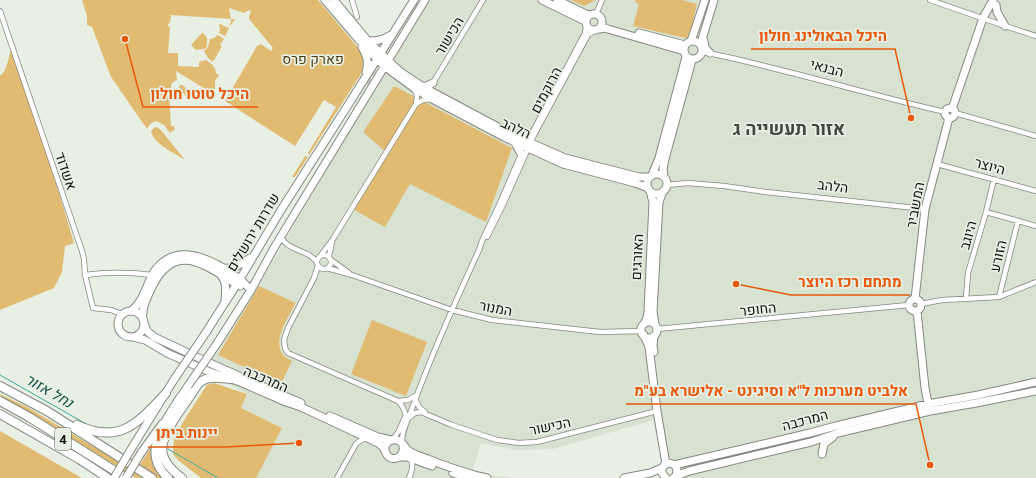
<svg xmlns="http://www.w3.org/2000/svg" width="1036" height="478" font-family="Roboto,Heebo,sans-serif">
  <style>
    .built { fill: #d8e2d1 }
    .green { fill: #e2bb73 }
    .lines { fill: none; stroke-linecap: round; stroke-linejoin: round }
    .stream { stroke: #40ad9c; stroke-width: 1 }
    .secondary-tunnel { stroke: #c8cec4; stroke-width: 7; stroke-dasharray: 7 3.5; stroke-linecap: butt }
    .street-casing { stroke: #83897f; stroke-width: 6 }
    .secondary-casing { stroke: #83897f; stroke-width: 9 }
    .highway-casing { stroke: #83897f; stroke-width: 10 }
    .street { stroke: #fff; stroke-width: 4.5 }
    .secondary { stroke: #fff; stroke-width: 7 }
    .highway { stroke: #fff; stroke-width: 8 }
    .secondary-bridge-casing { stroke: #83897f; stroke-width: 9; stroke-linecap: butt }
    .secondary-bridge { stroke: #fff; stroke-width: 7 }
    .labels { text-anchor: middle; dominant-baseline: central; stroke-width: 3.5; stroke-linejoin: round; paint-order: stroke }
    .shield { fill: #e8efe3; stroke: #535651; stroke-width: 1 }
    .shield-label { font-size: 13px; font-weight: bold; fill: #131512 }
    .street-label { font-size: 14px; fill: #131512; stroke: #e8efe3 }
    .park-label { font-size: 14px; fill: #513d14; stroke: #e8efe3 }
    .water-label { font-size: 15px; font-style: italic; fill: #125047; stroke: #e8efe3 }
    .district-label { font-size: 18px; font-weight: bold; fill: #444940; stroke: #e8efe3 }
    .leader { fill: none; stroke: #e8590c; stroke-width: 1.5 }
    .callout-dot { fill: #e8590c; stroke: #e8efe3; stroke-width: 1.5 }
    .callout-label { font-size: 15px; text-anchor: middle; font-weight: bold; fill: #e8590c; stroke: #e8efe3; stroke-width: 3.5; stroke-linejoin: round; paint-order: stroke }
  </style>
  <rect width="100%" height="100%" fill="#e8efe3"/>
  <!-- built -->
  <path class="built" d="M428,0H1036V478H678L674,461L662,463L654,420L553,449L517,450L481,443L473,469L496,476L515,478H256L282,428L241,408L247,394L202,370L254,294L397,49Z"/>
  <!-- green -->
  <path class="green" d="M82,0H318L360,50C364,59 365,65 361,74L309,155L308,153L336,107L324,100L295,146L225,101L257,46L261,44L271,51L273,48L249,19V16L251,12L249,10L244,13L229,8L231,19H235C233,22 232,25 229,26L231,22V19L171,15L170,23L168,24V26L170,27L168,53H178V66L199,67V62L206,60C212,64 215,66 216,73L219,75L215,81V95L176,71L177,80L173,82L171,85V92H169L171,126H174L175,129L170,133L164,125L156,121L150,124L147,129L111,77L92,27L87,25V16Z
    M571,0H595L594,1L584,6Z
    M636,0H682L697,4L689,37L685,38L633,26L639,4L635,2Z
    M219,24H220L229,28L225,36L219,33L220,29Z
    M202,33H203L207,38V44L206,48L204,49L196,50L191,45Z
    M218,35L224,39L220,45L222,46L213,62L208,58L204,51L208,47L210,39L214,38Z
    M11,50L50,163L74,243L65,246L62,272L54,288L0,310V76C7,71 8,58 11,50Z
    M180,85H182L195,94L190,101L179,88Z
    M394,86L512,148L486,222L410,184L385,227L354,210L385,151L363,132Z
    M157,127L160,129L185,160C175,153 153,144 151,131L154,128Z
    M305,156L308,157L295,177H292Z
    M259,286L296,303C289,315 273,340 282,353C284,357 289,359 292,361L281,384L218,355Z
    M372,320L427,342L406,396L351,374Z
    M214,383L247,394L241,408L282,428L256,478H201L178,460L173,454L174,438L186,417L207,385Z
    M0,394L27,407L146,478H136L0,395Z
    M0,431L82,478H0Z
    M152,446L153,451L162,478H157L139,466Z"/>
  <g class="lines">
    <!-- stream -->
    <path class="stream" d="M0,375L88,425
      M168,449L218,478"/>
    <!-- secondary-tunnel -->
    <path class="secondary-tunnel" d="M367,48C372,61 375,75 368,88"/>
    <defs>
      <path id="street" d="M352,0L357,17
        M930,0L1005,26L1036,36
        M0,11L82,251L84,259L85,275C107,272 130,272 152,275
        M596,14L602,0
        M702,52C731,57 760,65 788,72C840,85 892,100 945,112
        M433,83L483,0
        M414,88L417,96L416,104
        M955,113L1036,136
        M531,135L585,33L586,27L585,24
        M937,164L1036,191
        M666,185L688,183L724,186L766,192L925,209
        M986,212L1036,226
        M281,236C284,247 300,250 309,255C312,257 314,259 317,262
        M487,237L503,205L534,135L588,35L596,30
        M317 262a7 7 0 1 1 14 0a7 7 0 1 1-14 0Z
        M321,255L333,239L416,104L423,100L431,99
        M329,256L332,242
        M331,260L349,273
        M318,266L314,278L288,328L284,340L285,348L288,353L398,401C403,406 405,410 406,417
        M327,268L352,275L452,310L492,320L600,332L642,331
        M85,275L93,308L111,310L122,314
        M999,297L1018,221
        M966,298L968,273L986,212L994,179
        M921,304L942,300L999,297L1036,282
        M657,329L909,305
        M415,399L419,407L425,412
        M398,401L408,400L415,396
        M410,417L415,413L421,412L452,425L497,440L519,443L537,442L657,411
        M393,439L399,431L406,415
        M402,444C401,430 410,416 414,403C433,351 456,300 479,250L482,241L500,203L522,152
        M337,478L356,444L361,440L367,438
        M409,478C412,471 414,465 410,458"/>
      <path id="secondary" d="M325,0L359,40L384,66L414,88L432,99L504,137L563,164L635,183L648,188
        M334,0L368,41L393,65L402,73L423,87L511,134L565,158L639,177H650
        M542,0L585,21
        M557,0L588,15
        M996,5L997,12L1005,26
        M586 22a8 8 0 1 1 16 0a8 8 0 1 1-16 0Z
        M599,29L604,28L608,29L684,51
        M639,33L685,45
        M684 50a9 9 0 1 1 18 0a9 9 0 1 1-18 0Z
        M368,41C378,41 383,40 391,35
        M691,41L705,0
        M704,41L705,48L710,53
        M701,46L703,36L714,0
        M362,47C367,56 369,62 366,72
        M423,87L427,86L433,83
        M945 113a5 5 0 1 1 10 0a5 5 0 1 1-10 0Z
        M952,109L983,18L993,0
        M518,137L523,138L531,134
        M514,141L521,154
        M647 184a10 10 0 1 1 20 0a10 10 0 1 1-20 0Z
        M652,175L659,158L686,57
        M664,177L663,169L665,159L692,60
        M224,268C234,270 242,263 250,258
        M220,274C227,282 226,290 225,300
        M915,299L925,209L949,118
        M909 305a6 6 0 1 1 12 0a6 6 0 1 1-12 0Z
        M118 324a13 13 0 1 1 26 0a13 13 0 1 1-26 0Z
        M131,311C145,301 146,282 156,269C174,247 198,254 220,266C233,274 241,279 251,290
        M917,311L925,388L929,408
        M143,320C141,307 148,296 153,285C177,238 209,269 240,286
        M641 330a8 8 0 1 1 16 0a8 8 0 1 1-16 0Z
        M144,323L147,331L154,337L214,365L301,403
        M644,324L647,318L648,312L653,202L650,191
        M655,324L653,312L659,202L663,191
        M205,334L240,279L281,210L350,102L377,59L414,0
        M644,335L649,347L657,411L666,464
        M133,337L145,340L167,353L210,372L240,382L286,402L301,407L378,443L383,447L385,451
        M218,342L251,290L274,248L300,205L425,0
        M654,352L653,346L654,336
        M177,402L188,386
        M330,416L378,437L391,440
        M133,446L175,378
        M403,446C405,457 391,464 386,453C382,446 389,438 397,440C403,441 405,449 410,452C416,455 422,457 428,459C444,466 461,471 478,476L487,478
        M141,453L162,424
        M822,454L824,444L833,437
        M399,457H407L432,466
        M674,465L810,433L836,426L928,404L978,395L1036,382
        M453,473L468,478
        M676,476L689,471L811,442L838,433L930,411L976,403L1036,391
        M624,478L650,473L662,468
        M666,478L662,473V468C667,461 675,462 677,470L676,476L673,478"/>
      <path id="highway" d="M0,386L47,411L152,478
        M0,401L29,417L126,478
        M0,414L79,459L108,478
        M77,425C120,445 138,423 166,393
        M168,478C140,453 165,423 180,398
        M182,478C153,457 160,441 177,415C184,405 191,395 198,384C207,375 219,378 231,379"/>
    </defs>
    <!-- street casing -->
    <use href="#street" class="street-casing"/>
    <!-- secondary casing -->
    <use href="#secondary" class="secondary-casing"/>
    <!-- highway casing -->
    <use href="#highway" class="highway-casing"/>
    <!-- street -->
    <use href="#street" class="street"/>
    <!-- secondary -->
    <use href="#secondary" class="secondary"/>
    <!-- highway -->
    <use href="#highway" class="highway"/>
    <defs>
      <path id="secondary-bridge" d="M175,378L205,334
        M188,386L218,342
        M114,478L133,446
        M126,478L141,453"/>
    </defs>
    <!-- secondary-bridge casing -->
    <use href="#secondary-bridge" class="secondary-bridge-casing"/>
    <!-- secondary-bridge -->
    <use href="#secondary-bridge" class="secondary-bridge"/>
  </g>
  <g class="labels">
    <!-- shield labels -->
    <rect class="shield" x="55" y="428" width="16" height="22" rx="3"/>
    <g class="shield-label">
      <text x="63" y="439">4</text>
    </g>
    <!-- street labels -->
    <g class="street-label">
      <text transform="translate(449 36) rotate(-59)">הכישור</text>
      <text transform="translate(827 68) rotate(15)">הבנאי</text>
      <text transform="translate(546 90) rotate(-62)">הרוקמים</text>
      <text transform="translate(516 128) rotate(25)">הלהב</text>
      <text transform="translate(990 166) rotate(15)">היוצר</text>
      <text transform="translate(66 171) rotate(71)">אשדוד</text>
      <text transform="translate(833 186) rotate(7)">הלהב</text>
      <text transform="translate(915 205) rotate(-79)">המשביר</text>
      <text transform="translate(253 232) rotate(-59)">שדרות ירושלים</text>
      <text transform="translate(968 235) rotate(-74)">היוגב</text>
      <text transform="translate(998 256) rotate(-76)">הזורע</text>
      <text transform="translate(637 257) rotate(-87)">האורגים</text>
      <text transform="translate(496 308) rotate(10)">המנור</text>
      <text transform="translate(758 309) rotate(-6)">החופר</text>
      <text transform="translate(266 379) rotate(23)">המרכבה</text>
      <text transform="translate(805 420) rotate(-15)">המרכבה</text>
      <text transform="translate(550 426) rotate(-12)">הכישור</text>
    </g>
    <!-- park labels -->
    <g class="park-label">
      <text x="313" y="59">פארק פרס</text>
    </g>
    <!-- water labels -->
    <g class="water-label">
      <text transform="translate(49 391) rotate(30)">נחל אזור</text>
    </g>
    <!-- district labels -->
    <g class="district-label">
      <text x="789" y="128">אזור תעשייה ג</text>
    </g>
  </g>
  <!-- callouts -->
  <path class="leader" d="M911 118L895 49H751M125 39L143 107H258M736 284L791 295H910M930 465L916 404H626M299 443L226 447H148"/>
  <g class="callout-dot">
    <circle cx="911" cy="118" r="4"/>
    <circle cx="125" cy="39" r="4"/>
    <circle cx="736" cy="284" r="4"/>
    <circle cx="930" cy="465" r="4"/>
    <circle cx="299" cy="443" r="4"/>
  </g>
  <g class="callout-label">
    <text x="823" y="41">היכל הבאולינג חולון</text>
    <text x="200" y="99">היכל טוטו חולון</text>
    <text x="850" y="287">מתחם רכז היוצר</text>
    <text x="771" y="396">אלביט מערכות ל"א וסיגינט - אלישרא בע"מ</text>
    <text x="187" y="438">יינות ביתן</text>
  </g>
</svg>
